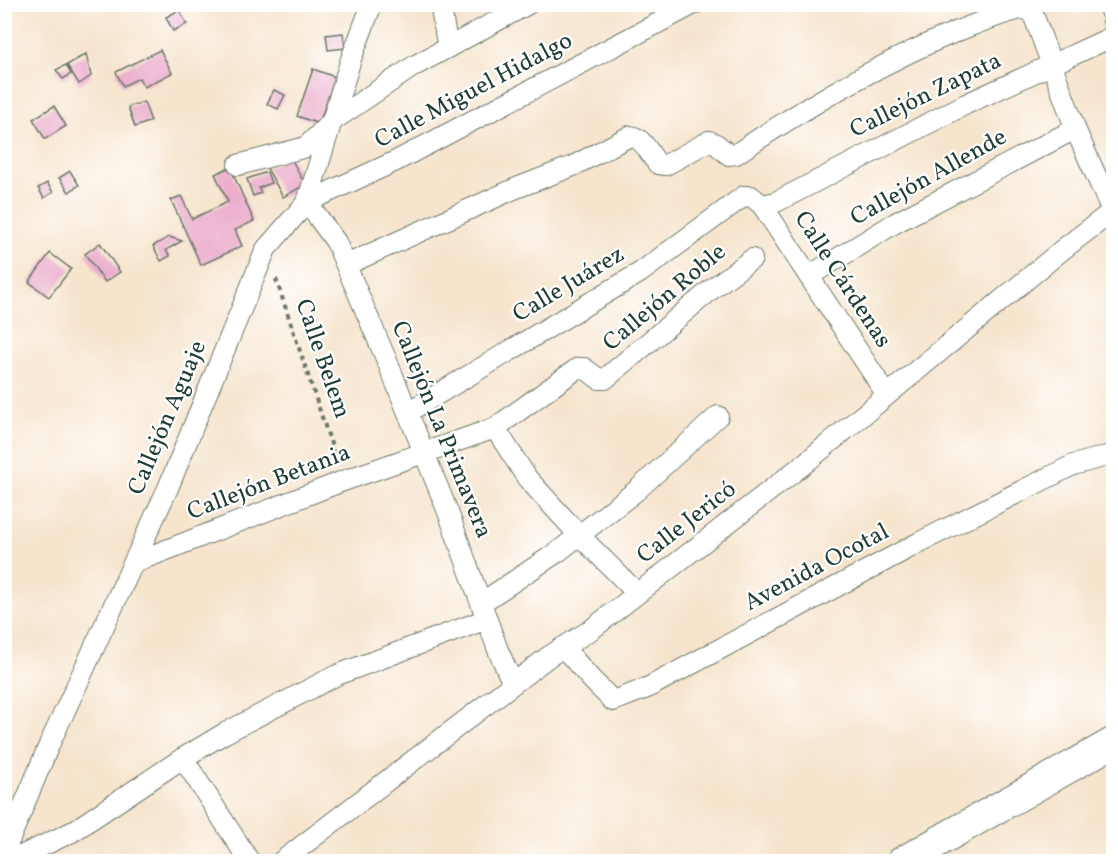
<svg xmlns="http://www.w3.org/2000/svg" width="1118" height="866" font-family="Vollkorn,serif">
  <style>
    .building { fill: #ebaecc }
    .lines { fill: none; stroke-linecap: round; stroke-linejoin: round }
    .minor-casing { stroke: #6a7769; stroke-width: 22 }
    .primary-casing { stroke: #6a7769; stroke-width: 32 }
    .path { stroke: #6a7769; stroke-width: 4; stroke-dasharray: 4.5 4.5; stroke-linecap: butt }
    .minor { stroke: #fff; stroke-width: 20 }
    .primary { stroke: #fff; stroke-width: 30 }
    .labels { text-anchor: middle; dominant-baseline: central; stroke-width: 4.5; stroke-linejoin: round; paint-order: stroke }
    .street-label { font-size: 24px; fill: #1f3d34; stroke: #fff }
  </style>
  <rect width="100%" height="100%" fill="#fff"/>
  <filter id="ink" filterUnits="userSpaceOnUse"><feTurbulence type="fractalNoise" baseFrequency=".0167" numOctaves="2"/><feDisplacementMap in="SourceGraphic" scale="12" xChannelSelector="R" yChannelSelector="G"/><feConvolveMatrix kernelMatrix="1 2 1 2 8 2 1 2 1" color-interpolation-filters="sRGB"/></filter>
  <filter id="wash" filterUnits="userSpaceOnUse"><feTurbulence type="fractalNoise" baseFrequency=".008" numOctaves="4" result="noise"/><feDisplacementMap in="SourceGraphic" scale="24" xChannelSelector="R" yChannelSelector="G"/><feGaussianBlur stdDeviation="1.35" result="paint"/><feColorMatrix in="noise" values="0 0 0 0 0 0 0 0 0 0 0 0 0 0 0 0 0 1.4 0 .05"/><feComposite in="paint" operator="in"/></filter>
  <g filter="url(#wash)">
    <rect width="100%" height="100%" fill="#f6e4cc"/>
    <g id="blocks">
      <!-- building -->
      <path class="building" d="M179,10L187,24L173,31L166,17Z
        M343,33L345,48L328,50L326,35Z
        M160,50L172,73L144,87L139,78L123,86L116,72Z
        M86,54L91,76L79,84L67,65Z
        M66,65L71,74L63,79L56,70Z
        M313,69L335,77L319,124L297,116Z
        M274,90L285,95L278,109L267,104Z
        M144,102L151,121L135,127L128,107Z
        M54,106L66,126L45,139L33,119Z
        M290,156L305,185L283,197L267,168Z
        M230,167L254,221L235,230L242,246L201,265L171,200L181,196L192,219L228,202L215,174Z
        M70,171L79,185L69,192L59,178Z
        M267,172L271,183L259,188L261,193L253,196L247,179Z
        M47,183L53,192L44,198L38,188Z
        M169,237L182,241L166,250L170,256L161,261L153,246Z
        M100,243L120,272L105,282L85,254Z
        M50,253L71,269L49,297L29,282Z"/>
    </g>
  </g>
  <g filter="url(#ink)">
    <use href="#blocks" fill-opacity="0" stroke="#6a7769" stroke-width="1.5"/>
    <g class="lines">
      <defs>
        <path id="minor" d="M440,4L448,48
          M1108,4L1114,23
          M238,165L306,147L331,122L414,66L528,4
          M762,205L776,202L966,104L1114,36
          M346,265L514,189L573,166L630,136C644,138 649,154 658,164L666,165L709,141L716,144L729,155L736,154C807,106 881,62 960,30C981,22 1002,13 1025,8L1033,14L1077,133L1112,211
          M809,276L895,223L1075,129
          M408,412L641,272L744,196H751L762,205L887,395
          M495,428L527,478L579,535L637,593
          M133,563L343,481L495,428L578,368H584L599,379H605L713,288L752,259
          M481,603L559,551L636,491L718,416
          M563,647L592,680L613,701L647,688L920,542L1073,465L1114,454
          M513,684L498,650L448,512L387,361L336,242L307,202L396,161L694,4
          M183,758L250,862
          M4,853L49,745L168,488L266,249L307,202L351,59L372,4
          M8,862L72,832L183,758L225,733L337,675L487,619
          M281,862L548,657L592,629L804,464L1062,250L1114,210"/>
        <path id="primary" d="M902,862L1114,742"/>
      </defs>
      <!-- minor casing -->
      <use href="#minor" class="minor-casing"/>
      <!-- primary casing -->
      <use href="#primary" class="primary-casing"/>
      <!-- path -->
      <path class="path" d="M276,279L338,465"/>
      <!-- minor -->
      <use href="#minor" class="minor"/>
      <!-- primary -->
      <use href="#primary" class="primary"/>
    </g>
  </g>
  <g class="labels">
    <!-- street labels -->
    <g class="street-label">
      <text transform="translate(474 91) rotate(-28)">Calle Miguel Hidalgo</text>
      <text transform="translate(926 96) rotate(-26)">Callejón Zapata</text>
      <text transform="translate(929 178) rotate(-29)">Callejón Allende</text>
      <text transform="translate(842 280) rotate(57)">Calle Cárdenas</text>
      <text transform="translate(569 285) rotate(-31)">Calle Juárez</text>
      <text transform="translate(665 298) rotate(-40)">Callejón Roble</text>
      <text transform="translate(322 359) rotate(71)">Calle Belem</text>
      <text transform="translate(168 418) rotate(-67)">Callejón Aguaje</text>
      <text transform="translate(441 430) rotate(68)">Callejón La Primavera</text>
      <text transform="translate(269 483) rotate(-21)">Callejón Betania</text>
      <text transform="translate(687 523) rotate(-38)">Calle Jericó</text>
      <text transform="translate(817 568) rotate(-28)">Avenida Ocotal</text>
    </g>
  </g>
  <!-- margin -->
  <rect width="1118" height="866" fill="none" stroke="#fff" stroke-width="24"/>
</svg>
